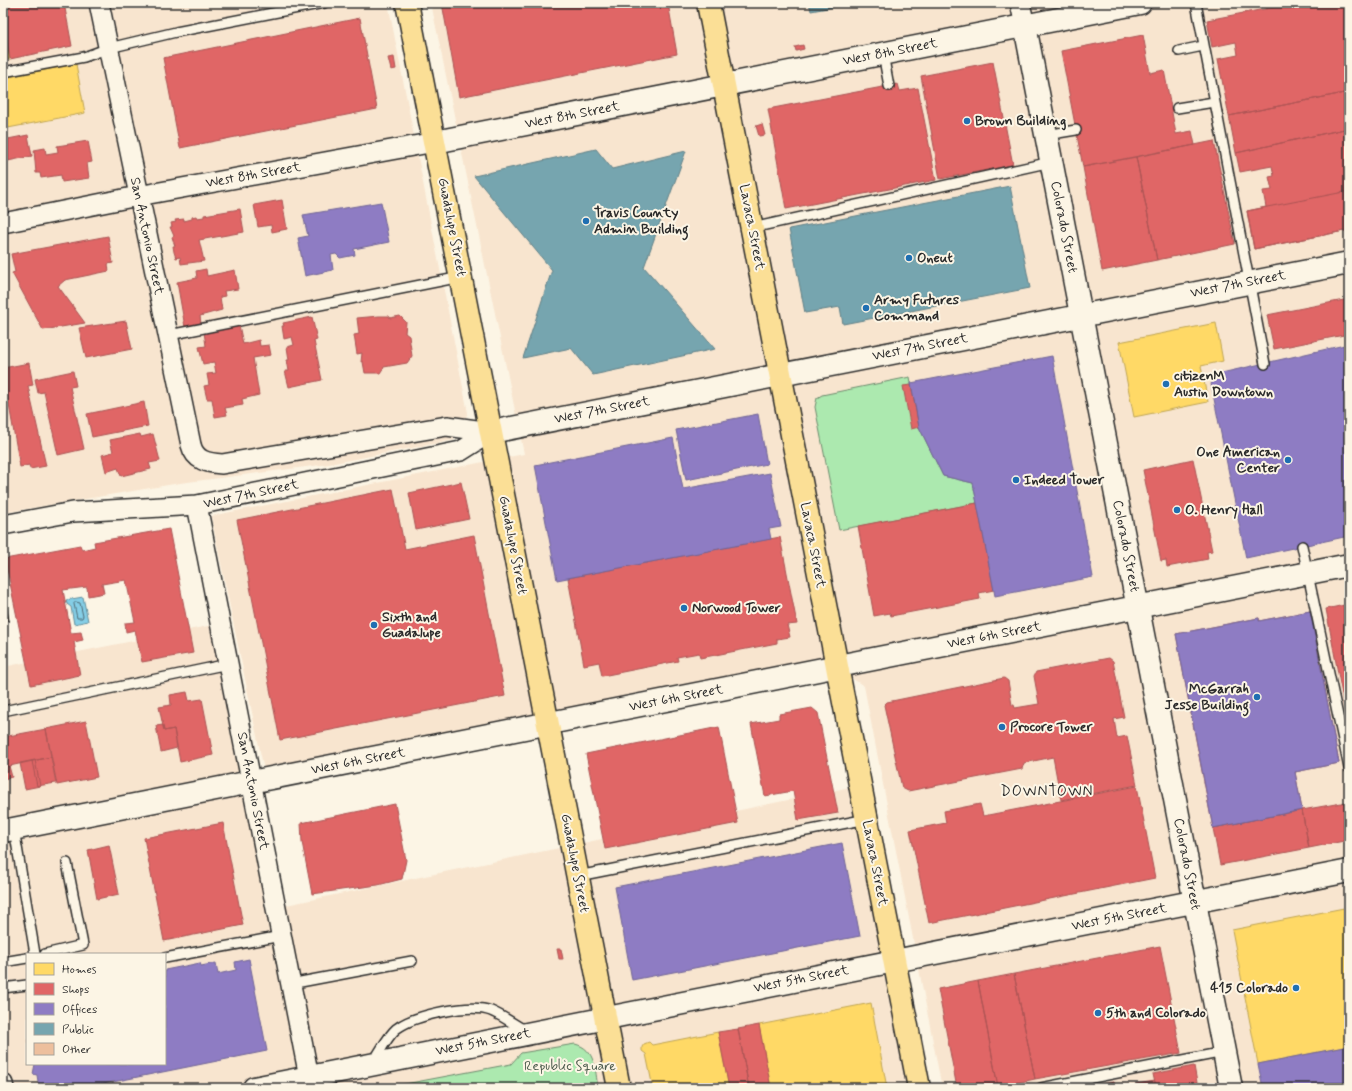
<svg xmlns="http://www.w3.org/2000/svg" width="1352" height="1091" font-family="Mynerve,sans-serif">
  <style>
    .built { fill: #f8e5cf; fill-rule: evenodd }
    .green { fill: #ace9af; stroke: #6c8a6d }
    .water { fill: #85cee6; stroke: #618d9b }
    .homes { fill: #ffd966; stroke: #bfa554 }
    .shops { fill: #e06666; stroke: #aa5454 }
    .offices { fill: #8e7cc3; stroke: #706495 }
    .public { fill: #76a5af; stroke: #608087 }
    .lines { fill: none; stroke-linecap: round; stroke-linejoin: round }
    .shore { stroke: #4f6c76; stroke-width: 1 }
    .building { fill: #edbf9d; stroke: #2b2b2b }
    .service-casing { stroke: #2b2b2b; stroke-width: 12 }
    .minor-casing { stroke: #2b2b2b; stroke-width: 22 }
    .secondary-casing { stroke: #2b2b2b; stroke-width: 25 }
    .primary-casing { stroke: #2b2b2b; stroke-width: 25 }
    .service { stroke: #fcf5e5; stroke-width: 9 }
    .minor { stroke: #fcf5e5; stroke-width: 19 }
    .secondary { stroke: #fcf5e5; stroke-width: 22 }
    .primary { stroke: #fbdf96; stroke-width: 22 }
    .poi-dot { fill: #1f6fb2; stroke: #fcf5e5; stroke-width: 1.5 }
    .labels { text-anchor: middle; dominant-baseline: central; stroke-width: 4; stroke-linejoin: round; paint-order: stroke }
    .street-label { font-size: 14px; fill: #2b2b2b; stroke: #fcf5e5 }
    .poi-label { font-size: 14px; font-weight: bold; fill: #2b2b2b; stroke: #fcf5e5; text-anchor: start }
    .park-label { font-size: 14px; fill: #4b5a4c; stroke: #fcf5e5 }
    .neighbourhood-label { font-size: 15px; letter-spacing: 1px; fill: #2b2b2b; stroke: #fcf5e5 }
  </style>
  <rect width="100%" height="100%" fill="#fcf5e5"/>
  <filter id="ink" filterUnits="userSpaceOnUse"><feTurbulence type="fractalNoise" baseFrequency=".025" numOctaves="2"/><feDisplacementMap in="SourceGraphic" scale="8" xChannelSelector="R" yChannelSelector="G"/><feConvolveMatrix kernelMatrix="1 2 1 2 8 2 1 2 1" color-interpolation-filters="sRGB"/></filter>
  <g filter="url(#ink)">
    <!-- built -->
    <path class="built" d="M3,3H388L468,413L454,440L329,464L180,483L3,513Z
      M431,3H1349V1088H942L864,686L821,659L264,770L211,516L524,454Z
      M213,625L272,908L865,784L924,1088H3V667ZM27,954H165V1064H27Z"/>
    <!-- green -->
    <path class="green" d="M910,377L919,427L943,476L973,483L977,503L839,530L815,407L817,398L822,395Z
      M575,1044C596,1049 595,1070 598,1088H384L511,1064L521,1053Z"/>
    <!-- water -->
    <path class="water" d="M83,597L88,621L74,624L71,607L67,604L66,600Z"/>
    <!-- homes -->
    <path class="homes" d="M3,22L10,59L3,60Z
      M76,64L85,113L3,129V78Z
      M1216,323L1223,361L1201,366L1208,402L1134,417L1119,342Z
      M1349,907V1046L1258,1064L1232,930Z
      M871,1003L887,1088H771L759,1025Z
      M718,1032L729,1088H653L646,1054L642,1051V1047L644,1044L649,1042L652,1045Z"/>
    <!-- shops -->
    <path class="shops" d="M3,3H64L72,46L10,59L3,22Z
      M442,3H668L677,54L459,97Z
      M1296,3H1345L1349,26V92L1229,116L1218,59L1238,55L1236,42L1212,47L1207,20Z
      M360,18L377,109L180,148L163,58Z
      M1143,35L1150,73L1164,70L1176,134L1192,131L1195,145L1083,167L1061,51Z
      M803,45L804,49L796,51L795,47Z
      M394,57L396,69L391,70L388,58Z
      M993,62L1013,165L940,179L921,76Z
      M898,84L900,91L918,88L936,180L786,209L768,109Z
      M1349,92V128L1236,153L1229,116Z
      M762,124L765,135L759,136L756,126Z
      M1349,128V230L1254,249L1247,211L1266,207L1263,191L1272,190L1269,177L1274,176L1272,166L1240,172L1236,153Z
      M28,135L32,156L3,162V140Z
      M88,141L92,162L87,163L89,178L62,182L61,175L41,178L40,173H36L34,150L45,148L46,154L58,152L57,146Z
      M1214,141L1235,244L1157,260L1136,157Z
      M1136,157L1157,260L1102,271L1083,167Z
      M1349,191V230L1254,249L1247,211Z
      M282,200L287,229L272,232L271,225L258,227L254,205Z
      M240,209L244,232L199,240L204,261L181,264L180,257L176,258L174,252L173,246H175L172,237L174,236L170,227H172L171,223L176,222L175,220L184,219V221L192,219V217L196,216L197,218L204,217V215Z
      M108,236L113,263L108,264L109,271L65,280L58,286L85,323L43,330L12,273L15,272L11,254Z
      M206,269L207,276L235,270L238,289L224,291L225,296L220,297L222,310L200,316L201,324L185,327L177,282L197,278L196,271Z
      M1349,299V334L1274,349L1267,315Z
      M379,316H389L390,318L400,316L406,322L405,333L409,336L412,356L407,363L384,367L380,373H365L363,362H361L362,353L357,354L354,335L359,334L357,318Z
      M312,317L317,340L314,341L322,380L289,387L285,371H289L287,360H289L287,347L294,345L292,337L284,339L282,326H284L283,323Z
      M126,321L132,349L86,358L79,328Z
      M239,325L243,344L259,340L260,346L269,345L271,355L253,358L259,395L242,399L243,405L225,408L227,415L215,417L212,399H207L204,386L209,385L207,374L216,373L214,362L203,364L199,347L206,346L204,332Z
      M29,363L33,385L28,386L46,466L30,469L29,465L20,467L3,371V368Z
      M73,371L76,386L70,387L84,449L58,455L44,392L38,393L35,379Z
      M911,385L919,427L911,429L903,386Z
      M144,402L148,426L92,437L87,414Z
      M140,434L141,437L153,434L160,461L149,463L151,469L121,476L118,468L106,472L102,455L113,452L110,440Z
      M1193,459L1212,551L1207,552L1208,559L1167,567L1166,560L1161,561L1143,470Z
      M461,482L469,519L416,530L409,493Z
      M393,489L405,549L474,535L505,696L280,740L237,520Z
      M977,503L994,590L979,593L980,599L891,616L890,613L874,616L858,526Z
      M169,529L193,653L142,662L135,630L126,632L125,623L135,622L126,580L102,584L104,593L88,596L87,587L63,590L71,633L81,632L83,640L74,642L80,675L31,685L5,559L80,545L82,550L95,547L94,542Z
      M780,537L797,624L787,625L790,637L777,639V643L700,658L699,653L677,657L678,661L602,676L599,662L584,665L568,578Z
      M1349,604V732L1326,609Z
      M1310,611L1339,763L1295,772L1302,810L1213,828L1201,766L1258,755L1256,744L1282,739L1259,621Z
      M1259,618L1282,739L1256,744L1258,755L1201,766L1176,634Z
      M1109,658L1113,661L1124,717L1114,719L1117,738L1127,736L1137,785L1061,800L1053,757L1024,763L1022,769L908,791L902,788L884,705L887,702L1004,678L1008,681L1012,705H1014L1015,708L1039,704L1034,676L1036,672Z
      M187,692L189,701L202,699L213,755L180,762L174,729L164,731L159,707L171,705L170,695Z
      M812,708L818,713L838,813L798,820L793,791L765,796L751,724L779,719V714Z
      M86,721L97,777L57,785L46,729Z
      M163,725L164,731L174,729L177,748L161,752L156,726Z
      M719,727L738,823L605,849L586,754Z
      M46,729L51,757L5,767L3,737Z
      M3,755L5,767L9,766L12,777L3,779Z
      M51,757L56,783L37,786L32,761Z
      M35,760L40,786L25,789L20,763Z
      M1137,786L1155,878L929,923L910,830L946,823L944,811L980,804L983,816Z
      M1347,802L1349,814V840L1309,848L1302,810Z
      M395,804L406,860L402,879L378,885L312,894L302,842L301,823Z
      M1302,810L1309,848L1220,865L1213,828Z
      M223,823L243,925L164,941L144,838Z
      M109,845L119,894L97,899L88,850Z
      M1160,946L1181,1053L1035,1079L1014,974Z
      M557,949H561L563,959H559Z
      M1014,974L1035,1079L998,1087L978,981Z
      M978,981L998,1087L957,1088L938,989Z
      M759,1025L771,1088H749L738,1029Z
      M738,1029L749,1088H729L718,1032Z
      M1194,1066L1198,1088H1156L1153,1074Z
      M1155,1081L1156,1088H1137L1136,1084Z
      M1114,1082L1115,1088H1095L1094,1086Z"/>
    <!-- offices -->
    <path class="offices" d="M381,202L389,242L354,249L355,255L340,258L336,254L331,255L333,270L305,276L298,238L308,236L303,215Z
      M1349,344V536L1246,558L1211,384L1217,374Z
      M1052,356L1093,577L995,596L973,483L943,476L919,427L911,383Z
      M758,414L767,464L686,480L676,430Z
      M673,438L683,489L770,473L781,527L769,529L771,539L557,580L535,465Z
      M1310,611L1339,763L1295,772L1302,810L1213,828L1176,634L1259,618V621Z
      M842,843L860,936L632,980L615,887Z
      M249,959L267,1051L83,1088H39L37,1075L33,1074L35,1064H165V970L200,963L201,966L216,963L218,974L236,970L235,962Z
      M1349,1046V1088H1263L1258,1064Z"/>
    <!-- public -->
    <path class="public" d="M809,3H855L811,11Z
      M596,149L612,169L686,151L644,267L715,349L593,375L571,348L523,358L552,270L474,176Z
      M1010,186L1030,288L843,324L840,307L805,313L789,229Z"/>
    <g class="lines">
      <!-- shore -->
      <path class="shore" d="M76,602L80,603L83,616L82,618H77L74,604Z"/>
    </g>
    <!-- building -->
    <path class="building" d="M3,589L9,620L3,621Z"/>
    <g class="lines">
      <defs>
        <path id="service" d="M1196,3L1265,364
          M1179,51L1203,46
          M883,54L889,86
          M3,72L84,57L109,48L176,32L324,3
          M1177,108L1214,102
          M1046,135L1076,130
          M752,228L1051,162
          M169,335L461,277
          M1302,546L1349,768
          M3,711L228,664
          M14,829L35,954
          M578,876L867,819
          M45,954L83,945L67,863
          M165,958L281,936
          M3,962L27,958
          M290,984L412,961
          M3,988L27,985
          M373,1062C380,1052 387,1037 396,1029C414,1015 470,1003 491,1011C503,1016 515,1025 526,1031
          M1041,1088L1224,1052"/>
        <path id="minor" d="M99,3L191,445C195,461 208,463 222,464L447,426L491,432
          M1020,3L1025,26
          M3,223L138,196L435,142
          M197,505L309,1077
          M3,525L73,512L197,505L461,451L491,432
          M3,1084L4,1088"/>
        <path id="secondary" d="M1025,26L1231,1088
          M435,142L1140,3
          M491,432L1349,263
          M3,831L1349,565
          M254,1088L1349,871"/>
        <path id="primary" d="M407,3L619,1088
          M708,3L919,1088"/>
      </defs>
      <!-- service casing -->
      <use href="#service" class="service-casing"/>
      <!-- minor casing -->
      <use href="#minor" class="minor-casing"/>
      <!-- secondary casing -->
      <use href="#secondary" class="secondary-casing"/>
      <!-- primary casing -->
      <use href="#primary" class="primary-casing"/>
      <!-- service -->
      <use href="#service" class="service"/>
      <!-- minor -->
      <use href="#minor" class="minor"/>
      <!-- secondary -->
      <use href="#secondary" class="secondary"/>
      <!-- primary -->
      <use href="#primary" class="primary"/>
    </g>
  </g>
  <!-- markers -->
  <g class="poi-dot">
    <circle cx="967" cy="121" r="4"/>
    <circle cx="586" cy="221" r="4"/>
    <circle cx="909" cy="258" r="4"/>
    <circle cx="866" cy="308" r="4"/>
    <circle cx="1166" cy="384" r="4"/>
    <circle cx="1288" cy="460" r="4"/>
    <circle cx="1016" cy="480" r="4"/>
    <circle cx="1177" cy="510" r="4"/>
    <circle cx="684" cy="608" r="4"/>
    <circle cx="374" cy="625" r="4"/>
    <circle cx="1257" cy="697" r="4"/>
    <circle cx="1002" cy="727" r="4"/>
    <circle cx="1296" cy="988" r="4"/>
    <circle cx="1098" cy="1013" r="4"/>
  </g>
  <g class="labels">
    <!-- street labels -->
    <g class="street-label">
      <text transform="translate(890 52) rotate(-11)">West 8th Street</text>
      <text transform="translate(572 115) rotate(-11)">West 8th Street</text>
      <text transform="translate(253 175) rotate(-10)">West 8th Street</text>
      <text transform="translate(452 227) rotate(79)">Guadalupe Street</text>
      <text transform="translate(752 227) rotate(79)">Lavaca Street</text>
      <text transform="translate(1064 227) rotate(79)">Colorado Street</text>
      <text transform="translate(147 236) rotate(78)">San Antonio Street</text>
      <text transform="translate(1238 284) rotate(-11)">West 7th Street</text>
      <text transform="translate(920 347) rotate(-11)">West 7th Street</text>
      <text transform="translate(602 410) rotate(-11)">West 7th Street</text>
      <text transform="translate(251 494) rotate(-12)">West 7th Street</text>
      <text transform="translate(513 545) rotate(79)">Guadalupe Street</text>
      <text transform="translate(813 545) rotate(79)">Lavaca Street</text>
      <text transform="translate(1126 546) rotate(79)">Colorado Street</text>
      <text transform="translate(994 635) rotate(-11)">West 6th Street</text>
      <text transform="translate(676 698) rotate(-11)">West 6th Street</text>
      <text transform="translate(358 761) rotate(-11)">West 6th Street</text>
      <text transform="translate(253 791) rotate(79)">San Antonio Street</text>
      <text transform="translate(575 863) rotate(79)">Guadalupe Street</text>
      <text transform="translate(875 863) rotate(79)">Lavaca Street</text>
      <text transform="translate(1187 864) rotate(79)">Colorado Street</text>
      <text transform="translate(1119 917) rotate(-11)">West 5th Street</text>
      <text transform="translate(801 979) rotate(-11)">West 5th Street</text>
      <text transform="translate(483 1042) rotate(-11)">West 5th Street</text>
    </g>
    <!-- poi labels -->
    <g class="poi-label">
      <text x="975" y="121">Brown Building</text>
      <text x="594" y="213">Travis County<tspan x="594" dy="16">Admin Building</tspan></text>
      <text x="917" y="258">Oneut</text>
      <text x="874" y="300">Army Futures<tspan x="874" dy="16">Command</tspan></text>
      <text x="1174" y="376">citizenM<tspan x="1174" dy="16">Austin Downtown</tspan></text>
      <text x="1280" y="452" text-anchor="end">One American<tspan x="1280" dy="16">Center</tspan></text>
      <text x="1024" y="480">Indeed Tower</text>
      <text x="1185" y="510">O. Henry Hall</text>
      <text x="692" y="608">Norwood Tower</text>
      <text x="382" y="617">Sixth and<tspan x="382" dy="16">Guadalupe</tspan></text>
      <text x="1249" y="689" text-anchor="end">McGarrah<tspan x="1249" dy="16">Jesse Building</tspan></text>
      <text x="1010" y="727">Procore Tower</text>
      <text x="1288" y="988" text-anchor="end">415 Colorado</text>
      <text x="1106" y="1013">5th and Colorado</text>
    </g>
    <!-- park labels -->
    <g class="park-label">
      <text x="570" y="1066">Republic Square</text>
    </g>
    <!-- neighbourhood labels -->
    <g class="neighbourhood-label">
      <text x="1047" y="792">DOWNTOWN</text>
    </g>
  </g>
  <!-- margin -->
  <rect width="1352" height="1091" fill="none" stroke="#fcf5e5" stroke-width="16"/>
  <rect x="8" y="8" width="1336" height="1075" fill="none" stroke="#2b2b2b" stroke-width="1.5" filter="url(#ink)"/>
  <!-- legend -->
  <rect x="26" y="953" width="140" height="112" fill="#fcf5e5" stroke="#a8a49b"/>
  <rect x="34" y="963" width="20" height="12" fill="#ffd966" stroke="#a8a49b"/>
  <text x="62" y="973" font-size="12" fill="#2b2b2b">Homes</text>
  <rect x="34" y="983" width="20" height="12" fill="#e06666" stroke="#a8a49b"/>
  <text x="62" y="993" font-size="12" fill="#2b2b2b">Shops</text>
  <rect x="34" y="1003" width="20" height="12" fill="#8e7cc3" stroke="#a8a49b"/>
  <text x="62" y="1013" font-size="12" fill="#2b2b2b">Offices</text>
  <rect x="34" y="1023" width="20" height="12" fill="#76a5af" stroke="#a8a49b"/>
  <text x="62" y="1033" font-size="12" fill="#2b2b2b">Public</text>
  <rect x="34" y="1043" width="20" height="12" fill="#edbf9d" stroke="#a8a49b"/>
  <text x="62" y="1053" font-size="12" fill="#2b2b2b">Other</text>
</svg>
